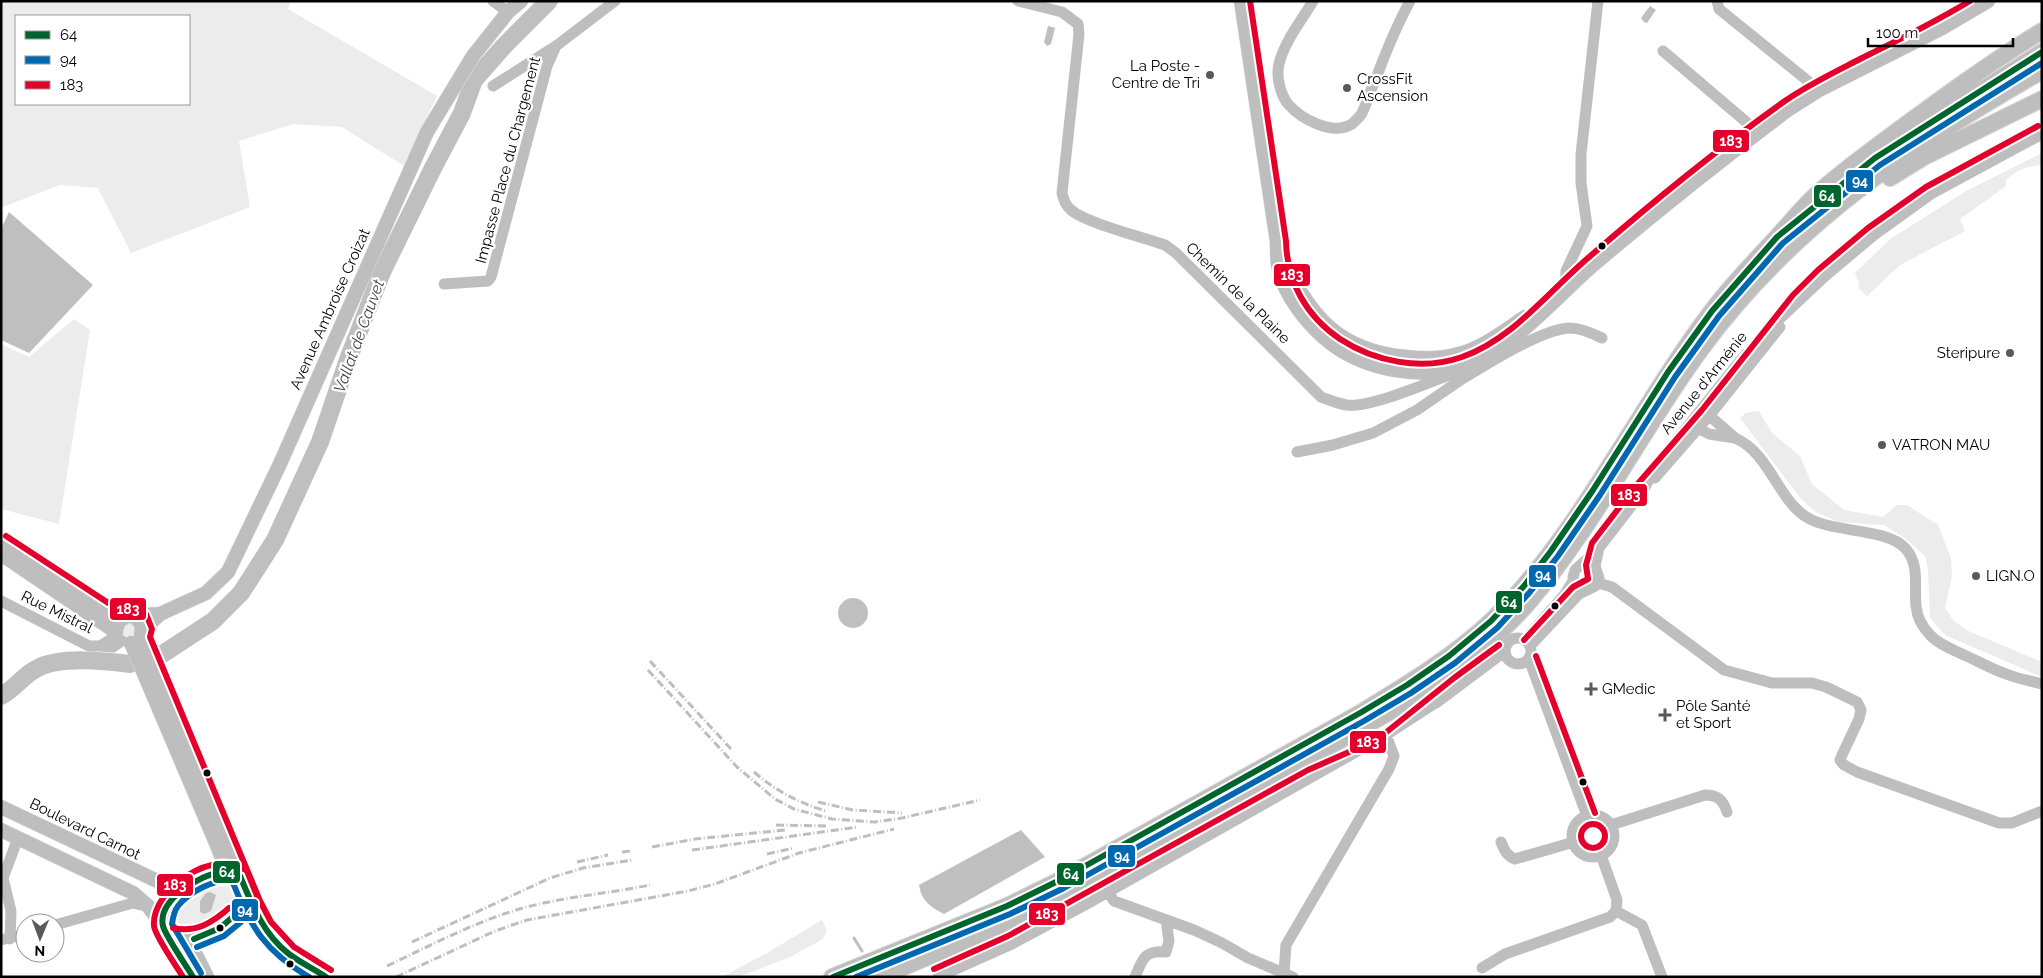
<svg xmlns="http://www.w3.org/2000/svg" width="2043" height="978" font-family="Raleway,sans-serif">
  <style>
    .green { fill: #ececec; fill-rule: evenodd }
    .water { fill: #bfbfbf }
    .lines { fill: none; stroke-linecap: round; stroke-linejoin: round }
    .stream { stroke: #bfbfbf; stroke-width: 3 }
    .river { stroke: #bfbfbf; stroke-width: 18 }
    .major-casing { stroke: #dbdbdb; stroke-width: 15 }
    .highway-casing { stroke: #dbdbdb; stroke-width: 18 }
    .minor { stroke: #bebebe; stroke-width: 11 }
    .major { stroke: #bebebe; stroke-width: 14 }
    .highway { stroke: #bebebe; stroke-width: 16 }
    .rail { stroke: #bebebe; stroke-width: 3; stroke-dasharray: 8 2.5 1 2.5; stroke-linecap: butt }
    .bus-1-casing { stroke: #fff; stroke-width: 10 }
    .bus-2-casing { stroke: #fff; stroke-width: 10 }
    .bus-3-casing { stroke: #fff; stroke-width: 10 }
    .bus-1 { stroke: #00652d; stroke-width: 6 }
    .bus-2 { stroke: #0067b1; stroke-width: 6 }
    .bus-3 { stroke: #e4002b; stroke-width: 6 }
    .poi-dot { fill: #595959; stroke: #fff; stroke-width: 2 }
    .bus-dot { fill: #000; stroke: #fff; stroke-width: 2 }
    .labels { text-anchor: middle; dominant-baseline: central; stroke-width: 4.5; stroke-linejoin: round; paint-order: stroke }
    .poi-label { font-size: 15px; fill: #000; stroke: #fff; text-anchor: start }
    .street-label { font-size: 15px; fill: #000; stroke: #fff }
    .water-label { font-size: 16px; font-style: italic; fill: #444; stroke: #fff }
    .line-badge { stroke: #fff; stroke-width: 2 }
    .badge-label { font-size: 14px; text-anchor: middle; font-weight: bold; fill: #fff }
  </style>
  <rect width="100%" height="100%" fill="#fff"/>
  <!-- green -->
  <path class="green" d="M1,1H291L288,9L437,96L404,166L342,127L293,124L239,141L250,207L131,253L98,188L60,185L3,207L1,211ZM16,16H189V104H16Z
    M2042,153V165C2027,166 2016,170 2006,180V186L1960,219L1965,231L1900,265L1867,296L1858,288L1859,282L1855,273L1890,239L1968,190Z
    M74,319L90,330L59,524L1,509V344L29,357Z
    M1759,411L1772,433L1800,456L1812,484L1844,510L1883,517L1897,505H1907L1938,525L1942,535L1951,558L1952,576L1945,608L1953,620L1966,630L2042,662V677L1945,635L1930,618L1928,570L1925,556L1906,539L1884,525L1838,522L1816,512L1801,499L1740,418L1746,413Z
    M122,622H135L136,637L123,639L119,628Z
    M226,880H234C261,912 171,948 171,921C171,913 175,906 181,901C194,889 208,883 226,880Z
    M822,920L827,930L823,939L790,957L739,977H722L767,953Z"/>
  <!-- water -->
  <path class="water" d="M1650,6L1656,10L1647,23L1644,22L1641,18Z
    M1048,26L1055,28L1051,44L1047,46L1044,42Z
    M9,212L93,285L29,353L1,340V229Z
    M838 613a15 15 0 1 1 30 0a15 15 0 1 1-30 0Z
    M1021,830L1045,857L944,914C930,907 921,900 919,885Z
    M210,892L216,895L211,911L204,914L200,912V901L206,893Z"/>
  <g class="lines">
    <!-- stream -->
    <path class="stream" d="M854,938L862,951"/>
    <!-- river -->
    <path class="river" d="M158,657L213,621L241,593L275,540L320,442L349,357L382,272L433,168L462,113L474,80L504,46L549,1
      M1,696C15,689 24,674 38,668C61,656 105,661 130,664"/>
    <defs>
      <path id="major" d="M1241,1L1277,242C1277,250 1277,258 1278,265C1283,295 1309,327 1333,345C1368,370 1421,380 1463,366C1510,352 1556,297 1593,265C1657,211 1722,159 1789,109L1819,90L1942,28L1988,1
        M1284,261C1311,318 1340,351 1406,357C1422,359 1442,359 1459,354C1483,348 1504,331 1525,317
        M1,543L119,621
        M1,554L116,632
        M135,617L142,625L141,636
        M116,629L119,621L127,616L160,614
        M143,630L160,614L206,593L228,572L279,466L427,132L473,56L508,12L521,1
        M141,638L233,855C236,865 245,883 245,892C245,915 215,935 194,939C186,940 179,939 171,937
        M131,643L216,843L224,863L221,872
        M1,807L170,887L183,889
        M1,830L133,893L148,906L171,937L177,951L193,977
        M163,926C164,894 199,872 229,872
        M194,939L192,947L207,977"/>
      <path id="highway" d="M1898,143L2042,52
        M1890,178L1924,157L2042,99
        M832,977L1007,906L1060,880L1360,713C1406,685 1453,657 1492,620C1580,534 1636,411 1711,312C1730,286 1753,263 1775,239C1790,223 1803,206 1819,192C1848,166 1881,143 1912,120C1954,89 1997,58 2042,31
        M880,977L995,929L1044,904L1231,803L1407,702C1451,673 1496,641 1530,601C1596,523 1641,431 1702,348C1791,226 1912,145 2042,71"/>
    </defs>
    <!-- major casing -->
    <use href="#major" class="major-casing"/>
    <!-- highway casing -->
    <use href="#highway" class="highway-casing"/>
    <!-- minor -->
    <path class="minor" d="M493,1L508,12
      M1018,1L1062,12L1078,24L1079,34L1062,193C1064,200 1065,205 1071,210C1086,223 1143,237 1165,245L1176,253L1321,397C1330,400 1338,404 1347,405C1370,408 1430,382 1454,373
      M1313,1C1302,20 1284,42 1279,64C1276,76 1280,94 1288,104C1301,119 1332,136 1352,124C1355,121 1360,117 1362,113C1367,103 1370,91 1375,81C1385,54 1396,27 1410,1
      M1717,1L1719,9L1819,90
      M1663,51L1758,132
      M493,86L556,46
      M444,284L488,281L491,277L547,66L556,46L615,1
      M1565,290L1566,271L1587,226L1581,183V154L1598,1
      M1459,381C1485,365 1540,330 1569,328C1581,328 1592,333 1602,338
      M1694,426L1709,434L1735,438L1704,411
      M1735,438C1770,453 1778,501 1808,518C1834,533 1886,528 1905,548C1920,564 1914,585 1916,606C1917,617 1923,628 1931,636C1940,645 1952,649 1964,655C1978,661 1993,670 2009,675C2019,679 2031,681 2042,684
      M1297,452L1333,445L1373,433L1417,410L1459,381L1456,373
      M1655,478L1709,416L1780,327
      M1598,583L1612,587L1724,670L1772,683H1812L1826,687L1857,702L1861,710L1859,719L1842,755L1840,760L1844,765L1857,772L1999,823H2012L2042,811
      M1588,590L1580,589L1575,584L1573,577L1575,570L1599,548L1642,492L1659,462L1740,361L1772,326L1824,277L1874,235L1931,194L2042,134
      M1,601L89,646H100
      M117,635L100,646L113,647L122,641
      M1505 651a13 13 0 1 1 26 0a13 13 0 1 1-26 0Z
      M1525,640L1565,594L1573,581
      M1530,646L1579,594L1595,586L1599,578L1595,566L1599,548
      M1530,662L1587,816
      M1436,703L1504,652
      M1572 836a21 21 0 1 1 42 0a21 21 0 1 1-42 0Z
      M1611,825L1705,795C1718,795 1723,800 1727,812
      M1501,842C1504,850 1507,856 1515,859L1574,842
      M1108,892L1114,901L1194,930L1222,943L1248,958L1293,977
      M1616,911L1642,925L1662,977
      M55,925L133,903L147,906
      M10,939L11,911L3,878L18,838
      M1,940L25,934
      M1482,968L1505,954L1610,917L1616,911L1617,900L1601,855
      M1284,973L1286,945L1389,769L1394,756L1386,735
      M938,977L1012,944L1085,905L1386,735L1440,700
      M1135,977C1143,958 1145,950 1166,952L1169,941L1166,920"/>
    <!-- major -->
    <use href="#major" class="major"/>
    <!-- highway -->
    <use href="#highway" class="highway"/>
    <!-- rail -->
    <path class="rail" d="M650,661L731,749
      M648,670L737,767L775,799L794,809L832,819L875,822L902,818L980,800
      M754,772C776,791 799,803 826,811
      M818,802L853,810L902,813
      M776,825L826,826
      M652,847L695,839L785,830
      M692,850L858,827
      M622,852L631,851
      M767,854L794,848
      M577,862L608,855
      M412,942L550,878L583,868L632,860
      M387,966C429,946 471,924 516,910C560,897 606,894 650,885
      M396,977L495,931L527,920L688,891L715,884L799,853L894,829"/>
    <defs>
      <path id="bus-1" d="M194,939L220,928L235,915
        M193,977C187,967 165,935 163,926C157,900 200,875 221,872C228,871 234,873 240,876C252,905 264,935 289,954C301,963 314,969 326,977
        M833,977L1007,906L1060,880L1360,713L1407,685L1449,656L1491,621L1524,586L1551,551L1593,490L1668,372L1712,311L1777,237L1875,158L2042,52"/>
      <path id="bus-2" d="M197,947L224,936L241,922
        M201,973L172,924C173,917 174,911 178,906C188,893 217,876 233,883C251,928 266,952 309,977
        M856,977L1010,914L1064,888L1364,721L1411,693L1455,663L1497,628L1530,592L1558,556L1600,495L1675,377L1719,316L1783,243L1880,165L2042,63"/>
      <path id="bus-3" d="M1250,1L1286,241C1287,282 1306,316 1340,339C1375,362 1422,371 1462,357C1513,339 1548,292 1588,258C1650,204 1715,151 1782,103C1807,85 1835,72 1862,58C1899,40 1935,22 1970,1
        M6,536L119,610L133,608L146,614L152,629L150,637L260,901L271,922L294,947L331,970
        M1524,640L1573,587L1588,579L1586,565L1592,543L1635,487L1702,410L1793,295L1818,270L1868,228L1926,187L2038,126
        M1536,656L1595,813
        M1581 836a12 12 0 1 1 24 0a12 12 0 1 1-24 0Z
        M173,928C196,933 212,923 229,908
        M934,969L1008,936L1308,770L1349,752L1384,734L1454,678L1499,645
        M183,977C177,967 155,936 154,926C151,889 216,846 247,871L257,896"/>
    </defs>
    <!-- bus-1 casing -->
    <use href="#bus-1" class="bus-1-casing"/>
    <!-- bus-2 casing -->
    <use href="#bus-2" class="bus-2-casing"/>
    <!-- bus-3 casing -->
    <use href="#bus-3" class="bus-3-casing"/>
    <!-- bus-1 -->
    <use href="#bus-1" class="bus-1"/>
    <!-- bus-2 -->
    <use href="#bus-2" class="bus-2"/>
    <!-- bus-3 -->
    <use href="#bus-3" class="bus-3"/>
  </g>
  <!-- markers -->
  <g class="poi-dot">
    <circle cx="1210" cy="75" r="5"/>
    <circle cx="1347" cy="88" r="5"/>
    <circle cx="2010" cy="353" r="5"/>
    <circle cx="1882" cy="445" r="5"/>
    <circle cx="1976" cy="576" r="5"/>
    <path d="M1588.5 681.5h5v5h5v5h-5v5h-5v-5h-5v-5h5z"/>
    <path d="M1662.5 707.5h5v5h5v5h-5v5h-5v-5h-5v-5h5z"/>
  </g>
  <g class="bus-dot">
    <circle cx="1602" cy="246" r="4.5"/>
    <circle cx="1555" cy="606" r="4.5"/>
    <circle cx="207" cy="773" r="4.5"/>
    <circle cx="1583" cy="782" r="4.5"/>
    <circle cx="220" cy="928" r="4.5"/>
    <circle cx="290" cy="964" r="4.5"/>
  </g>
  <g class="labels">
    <!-- poi labels -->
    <g class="poi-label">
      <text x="1200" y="66" text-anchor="end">La Poste -<tspan x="1200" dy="17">Centre de Tri</tspan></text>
      <text x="1357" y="79">CrossFit<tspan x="1357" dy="17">Ascension</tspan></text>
      <text x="2000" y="353" text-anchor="end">Steripure</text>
      <text x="1892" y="445">VATRON MAU</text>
      <text x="1986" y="576">LIGN.O</text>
      <text x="1602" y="689">GMedic</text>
      <text x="1676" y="706">Pôle Santé<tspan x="1676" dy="17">et Sport</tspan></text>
    </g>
    <!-- street labels -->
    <g class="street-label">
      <text transform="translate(508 160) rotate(-75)">Impasse Place du Chargement</text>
      <text transform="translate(1238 293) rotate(44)">Chemin de la Plaine</text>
      <text transform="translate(330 309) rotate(-66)">Avenue Ambroise Croizat</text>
      <text transform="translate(1704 383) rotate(-51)">Avenue d'Arménie</text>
      <text transform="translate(57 612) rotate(26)">Rue Mistral</text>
      <text transform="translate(85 829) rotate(26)">Boulevard Carnot</text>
    </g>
    <!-- water labels -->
    <g class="water-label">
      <text transform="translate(359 336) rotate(-70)">Vallat de Cauvet</text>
    </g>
  </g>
  <g class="line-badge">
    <rect x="1712" y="129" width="38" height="24" rx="5" fill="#e4002b"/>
    <rect x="1845" y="169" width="29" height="24" rx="5" fill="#0067b1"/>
    <rect x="1813" y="184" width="29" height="24" rx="5" fill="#00652d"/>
    <rect x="1273" y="263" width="38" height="24" rx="5" fill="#e4002b"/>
    <rect x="1610" y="483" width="38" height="24" rx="5" fill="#e4002b"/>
    <rect x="1528" y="564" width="29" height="24" rx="5" fill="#0067b1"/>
    <rect x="1495" y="590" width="28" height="24" rx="5" fill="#00652d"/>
    <rect x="109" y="597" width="38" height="24" rx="5" fill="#e4002b"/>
    <rect x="1349" y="730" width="38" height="24" rx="5" fill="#e4002b"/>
    <rect x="1107" y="844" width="29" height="24" rx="5" fill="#0067b1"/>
    <rect x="212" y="860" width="29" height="24" rx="5" fill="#00652d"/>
    <rect x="1056" y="862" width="29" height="24" rx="5" fill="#00652d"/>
    <rect x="156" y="873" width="38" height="24" rx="5" fill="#e4002b"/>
    <rect x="231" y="898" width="28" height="24" rx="5" fill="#0067b1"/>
    <rect x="1028" y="902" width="38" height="24" rx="5" fill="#e4002b"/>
  </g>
  <g class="badge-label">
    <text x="1731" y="146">183</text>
    <text x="1860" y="186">94</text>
    <text x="1827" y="201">64</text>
    <text x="1292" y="280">183</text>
    <text x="1629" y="500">183</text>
    <text x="1543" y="580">94</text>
    <text x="1509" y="607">64</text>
    <text x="128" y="614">183</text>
    <text x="1368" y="747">183</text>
    <text x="1122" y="861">94</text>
    <text x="227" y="877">64</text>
    <text x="1071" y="879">64</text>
    <text x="175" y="890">183</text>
    <text x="245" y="915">94</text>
    <text x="1047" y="919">183</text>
  </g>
  <!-- border -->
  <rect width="2043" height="978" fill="none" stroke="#000000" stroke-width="5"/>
  <!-- legend -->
  <rect x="15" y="15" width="175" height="90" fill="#ffffff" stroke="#999999"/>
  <rect x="25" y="31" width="25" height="8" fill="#00652d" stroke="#999999"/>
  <text x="60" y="40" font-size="15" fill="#000000">64</text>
  <rect x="25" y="56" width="25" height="8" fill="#0067b1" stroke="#999999"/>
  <text x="60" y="65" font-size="15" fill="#000000">94</text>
  <rect x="25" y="81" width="25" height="8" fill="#e4002b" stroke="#999999"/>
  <text x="60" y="90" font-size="15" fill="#000000">183</text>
  <!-- north arrow -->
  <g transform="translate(40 938) rotate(181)"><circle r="24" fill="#ffffff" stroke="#999999"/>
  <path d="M0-4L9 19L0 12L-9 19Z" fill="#595959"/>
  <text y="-8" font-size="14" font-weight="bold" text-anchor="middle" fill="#000000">N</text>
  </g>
  <!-- scale -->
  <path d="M1868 38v8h145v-8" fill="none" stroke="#000000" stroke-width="2.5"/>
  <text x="1876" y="38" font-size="15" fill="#000000" stroke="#ffffff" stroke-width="4" paint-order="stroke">100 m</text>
</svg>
